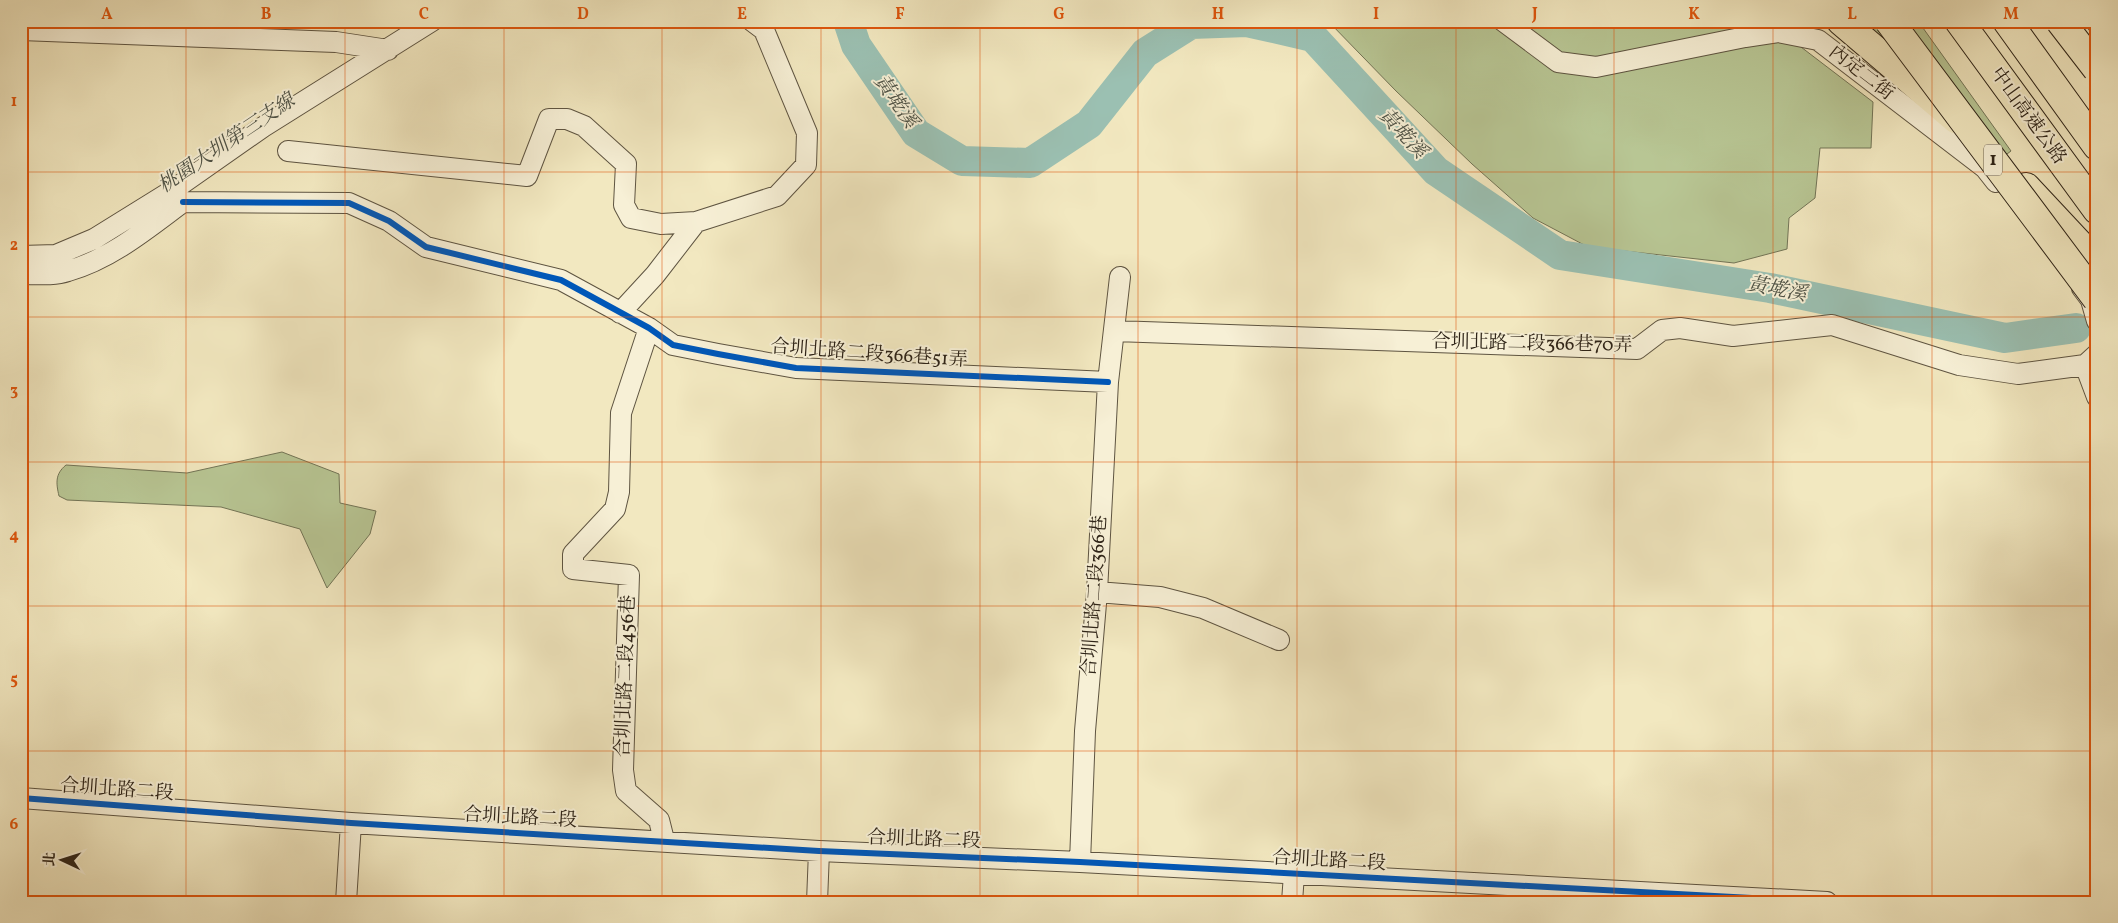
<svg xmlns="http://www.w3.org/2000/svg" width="2118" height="923" font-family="Vollkorn,'Noto Serif TC',serif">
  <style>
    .green { fill: #b8c694; stroke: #727456 }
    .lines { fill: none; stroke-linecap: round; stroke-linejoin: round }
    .stream { stroke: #6f8174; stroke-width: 5 }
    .river { stroke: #9bc0b2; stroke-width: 30 }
    .minor-casing { stroke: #5e5441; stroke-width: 22 }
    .highway-casing { stroke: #2d2317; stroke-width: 30 }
    .minor { stroke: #f7f0d6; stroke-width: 20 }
    .highway { stroke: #f2e8c0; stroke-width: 28 }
    .highway-bridge-casing { stroke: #2d2317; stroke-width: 30; stroke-linecap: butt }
    .highway-bridge { stroke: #f2e8c0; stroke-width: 28 }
    .cycleway-casing { stroke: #f7f0d6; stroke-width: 9 }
    .cycleway { stroke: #0057b8; stroke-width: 6 }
    .grid { fill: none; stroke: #df560d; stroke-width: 1; stroke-opacity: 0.55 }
    .labels { text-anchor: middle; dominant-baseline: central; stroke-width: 4; stroke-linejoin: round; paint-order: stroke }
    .shield { fill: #f7f0d6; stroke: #6a6050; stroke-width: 1 }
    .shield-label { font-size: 18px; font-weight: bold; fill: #2d2317 }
    .street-label { font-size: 19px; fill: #2d2317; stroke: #f7f0d6 }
    .water-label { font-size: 20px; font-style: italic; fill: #4e5246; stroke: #f7f0d6 }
    .neatline { fill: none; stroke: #df560d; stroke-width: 2 }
    .grid-label { font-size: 16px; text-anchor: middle; font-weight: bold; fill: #df560d }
  </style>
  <rect width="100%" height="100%" fill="#f2e8c0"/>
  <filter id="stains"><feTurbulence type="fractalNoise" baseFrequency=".004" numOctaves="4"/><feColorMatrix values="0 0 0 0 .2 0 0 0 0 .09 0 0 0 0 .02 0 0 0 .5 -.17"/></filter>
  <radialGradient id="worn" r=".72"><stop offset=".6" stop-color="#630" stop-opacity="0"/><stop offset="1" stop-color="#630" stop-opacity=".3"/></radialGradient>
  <!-- green -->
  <path class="green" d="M1328,21H1548L1558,28L1604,21H1785L1801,47L1873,102L1871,148H1820L1815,198L1789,218L1787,249L1734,263L1588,247L1533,218L1472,164L1396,91Z
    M1852,21H1918L2011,151L2007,154Z
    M282,452L339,474L340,503L376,511L370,534L327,588L300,529L221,507L67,500L59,496C56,483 55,474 66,465L187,473Z"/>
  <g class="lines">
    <!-- stream -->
    <path class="stream" d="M76,258L96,248"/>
    <!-- river -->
    <path class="river" d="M848,21L856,45L916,133L962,161L1030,163L1089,124L1145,53L1191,24L1247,22L1313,37L1436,171L1560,255L1770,288L2005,338L2076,328"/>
    <defs>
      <path id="minor" d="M1503,21L1558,62L1596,67L1745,37L1778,32L1818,40L1985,168L1996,182
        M2096,21L2097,23
        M21,30L336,42L388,50
        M288,151L527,176L549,119H567L584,126L626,164L624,205L631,218L661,224L696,222
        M183,202L349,203L389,221L426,247L561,280L649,328L673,345L718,354L796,368L1108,382
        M21,256L56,255L94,239L173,190L263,127L432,21
        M21,274C36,274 53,276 68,271C111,259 148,228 183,202
        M2082,288L2091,300L2097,321
        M620,313L655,275L696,222L777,196L806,165L807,133L764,30L752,21
        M649,328L621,413L619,492L615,509L573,554V569L629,575L623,770L626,791L659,820L664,840
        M1115,331L1637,349L1662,330L1680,328L1733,336L1832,325L1959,365L2018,374L2085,365
        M2097,354L2085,365L2097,397
        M1097,592L1160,597L1203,608L1279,640
        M21,798L351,823L819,851L1080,862L1827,902
        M1080,862L1085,731L1097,592L1108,382L1120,277
        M346,902L351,823
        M817,902L819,851
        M1292,902L1294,874"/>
      <path id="highway" d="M1841,21L1956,119
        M1959,21L2097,210
        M2007,21L2097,146
        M2026,187L2097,263"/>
    </defs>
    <!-- minor casing -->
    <use href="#minor" class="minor-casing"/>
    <!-- highway casing -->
    <use href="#highway" class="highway-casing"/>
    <!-- minor -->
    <use href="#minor" class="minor"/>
    <!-- highway -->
    <use href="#highway" class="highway"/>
    <defs>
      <path id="highway-bridge" d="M1889,21L2097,299
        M2060,21L2097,69"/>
    </defs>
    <!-- highway-bridge casing -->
    <use href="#highway-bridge" class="highway-bridge-casing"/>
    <!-- highway-bridge -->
    <use href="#highway-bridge" class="highway-bridge"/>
    <defs>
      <path id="cycleway" d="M183,202L349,203L389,221L426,247L561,280L649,328L673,345L718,354L796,368L1108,382
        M21,798L351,823L819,851L1080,862L1827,902"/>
    </defs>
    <!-- cycleway casing -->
    <use href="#cycleway" class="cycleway-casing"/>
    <!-- cycleway -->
    <use href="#cycleway" class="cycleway"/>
  </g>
  <!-- grid -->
  <path class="grid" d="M186,21V902M345,21V902M504,21V902M662,21V902M821,21V902M980,21V902M1138,21V902M1297,21V902M1456,21V902M1614,21V902M1773,21V902M1932,21V902M21,172H2097M21,317H2097M21,462H2097M21,606H2097M21,751H2097"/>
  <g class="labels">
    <!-- shield labels -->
    <rect class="shield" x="1984" y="144.5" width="18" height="31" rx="4"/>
    <g class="shield-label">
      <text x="1993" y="160">1</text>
    </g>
    <!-- street labels -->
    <g class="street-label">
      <text transform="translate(1861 73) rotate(38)">內定二街</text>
      <text transform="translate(2028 116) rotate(54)">中山高速公路</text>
      <text transform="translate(1532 344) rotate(1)">合圳北路二段366巷70弄</text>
      <text transform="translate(869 354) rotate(4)">合圳北路二段366巷51弄</text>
      <text transform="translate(1095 596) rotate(-86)">合圳北路二段366巷</text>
      <text transform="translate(626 676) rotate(-88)">合圳北路二段456巷</text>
      <text transform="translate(117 790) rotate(4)">合圳北路二段</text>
      <text transform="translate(520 818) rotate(3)">合圳北路二段</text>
      <text transform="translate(924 840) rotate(2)">合圳北路二段</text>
      <text transform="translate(1329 861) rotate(3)">合圳北路二段</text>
    </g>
    <!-- water labels -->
    <g class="water-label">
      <text transform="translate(895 102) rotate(55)">黃墘溪</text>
      <text transform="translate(1402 134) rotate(47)">黃墘溪</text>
      <text transform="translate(227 144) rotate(-34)">桃園大圳第三支線</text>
      <text transform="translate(1777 290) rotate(11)">黃墘溪</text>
    </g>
  </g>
  <!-- margin -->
  <rect width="2118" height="923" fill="none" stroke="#f2e8c0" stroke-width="55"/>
  <!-- north arrow -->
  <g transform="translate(62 860) rotate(274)" stroke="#f7f0d6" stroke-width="4" paint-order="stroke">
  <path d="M0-4L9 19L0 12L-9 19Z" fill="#2d2317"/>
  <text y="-8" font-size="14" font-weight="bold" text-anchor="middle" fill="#2d2317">北</text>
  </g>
  <rect x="28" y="28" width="2062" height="868" class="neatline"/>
  <g class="grid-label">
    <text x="107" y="19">A</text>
    <text x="266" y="19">B</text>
    <text x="424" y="19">C</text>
    <text x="583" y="19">D</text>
    <text x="742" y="19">E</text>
    <text x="900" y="19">F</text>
    <text x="1059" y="19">G</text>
    <text x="1218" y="19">H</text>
    <text x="1376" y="19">I</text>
    <text x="1535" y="19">J</text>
    <text x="1694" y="19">K</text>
    <text x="1852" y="19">L</text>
    <text x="2011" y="19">M</text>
    <text x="14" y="106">1</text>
    <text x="14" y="250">2</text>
    <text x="14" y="395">3</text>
    <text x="14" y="540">4</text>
    <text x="14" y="684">5</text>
    <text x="14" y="829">6</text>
  </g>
  <rect width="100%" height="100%" filter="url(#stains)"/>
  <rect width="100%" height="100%" fill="url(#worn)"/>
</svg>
